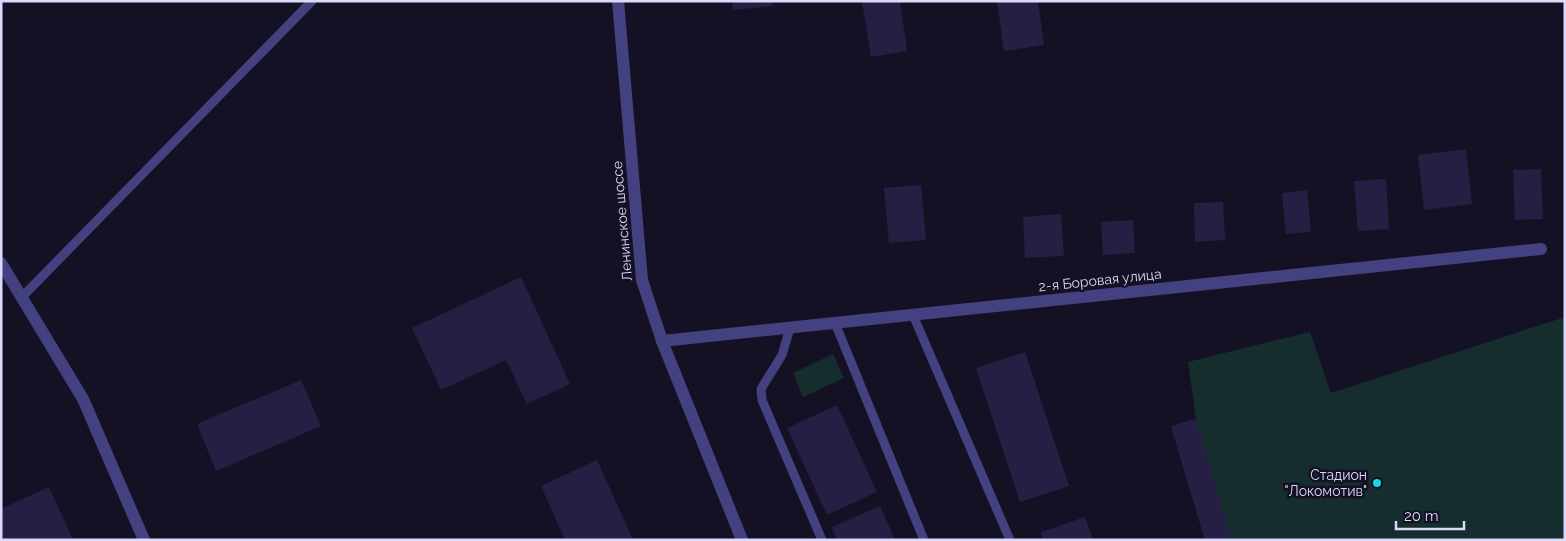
<svg xmlns="http://www.w3.org/2000/svg" width="1566" height="541" font-family="Raleway,sans-serif">
  <style>
    .green { fill: #152e2d }
    .building { fill: #261f44 }
    .lines { fill: none; stroke-linecap: round; stroke-linejoin: round }
    .service { stroke: #434180; stroke-width: 9 }
    .minor { stroke: #434180; stroke-width: 12 }
    .tertiary { stroke: #434180; stroke-width: 12 }
    .poi-dot { fill: #16d6ea; stroke: #151125; stroke-width: 2 }
    .labels { text-anchor: middle; dominant-baseline: central; stroke-width: 5; stroke-linejoin: round; paint-order: stroke }
    .street-label { font-size: 14px; fill: #dcd9fc; stroke: #151125 }
    .poi-label { font-size: 14px; fill: #dcd9fc; stroke: #151125; text-anchor: end }
  </style>
  <rect width="100%" height="100%" fill="#151125"/>
  <!-- green -->
  <path class="green" d="M1565,317V540H1205L1171,426L1196,419L1188,362L1310,332L1331,393Z
    M833,354L844,378L803,397L793,373Z"/>
  <!-- building -->
  <path class="building" d="M732,1H771L772,6L733,10Z
    M862,1H900L907,51L871,57Z
    M997,1H1038L1044,45L1004,51Z
    M1466,149L1472,204L1424,210L1418,155Z
    M1541,169L1543,219L1515,220L1513,170Z
    M1386,179L1389,229L1358,231L1354,181Z
    M921,185L926,240L889,243L884,188Z
    M1307,190L1311,232L1286,234L1282,193Z
    M1223,202L1225,240L1195,242L1194,203Z
    M1061,214L1064,256L1025,258L1023,217Z
    M1133,220L1135,253L1103,255L1101,222Z
    M521,277L570,384L527,404L506,360L441,390L412,328Z
    M1025,352L1069,486L1020,502L976,368Z
    M301,380L321,426L216,471L197,424Z
    M837,405L877,492L827,515L787,428Z
    M1196,419L1232,540H1205L1171,426Z
    M597,460L633,540H565L541,486Z
    M49,487L73,540H1V509Z
    M880,506L895,540H837L832,527Z
    M1085,517L1093,540H1043L1041,532Z"/>
  <g class="lines">
    <!-- service -->
    <path class="service" d="M22,297L312,1
      M913,315L1010,540
      M835,323L924,540
      M790,328L782,355L761,389L762,400L822,540"/>
    <!-- minor -->
    <path class="minor" d="M1,263L83,399L144,540
      M662,341L1541,249"/>
    <!-- tertiary -->
    <path class="tertiary" d="M618,1L642,280L662,341L742,540"/>
  </g>
  <!-- markers -->
  <circle class="poi-dot" cx="1377" cy="483" r="5"/>
  <g class="labels">
    <!-- street labels -->
    <g class="street-label">
      <text transform="translate(622 221) rotate(-95)">Ленинское шоссе</text>
      <text transform="translate(1100 280) rotate(-6)">2-я Боровая улица</text>
    </g>
    <!-- poi labels -->
    <g class="poi-label">
      <text x="1367" y="475">Стадион<tspan x="1367" dy="16">"Локомотив"</tspan></text>
    </g>
  </g>
  <!-- border -->
  <rect width="1566" height="541" fill="none" stroke="#dcd9fc" stroke-width="5"/>
  <!-- scale -->
  <path d="M1396 521v8h68v-8" fill="none" stroke="#dcd9fc" stroke-width="2.5"/>
  <text x="1404" y="521" font-size="15" fill="#dcd9fc" stroke="#151125" stroke-width="4" paint-order="stroke">20 m</text>
</svg>
